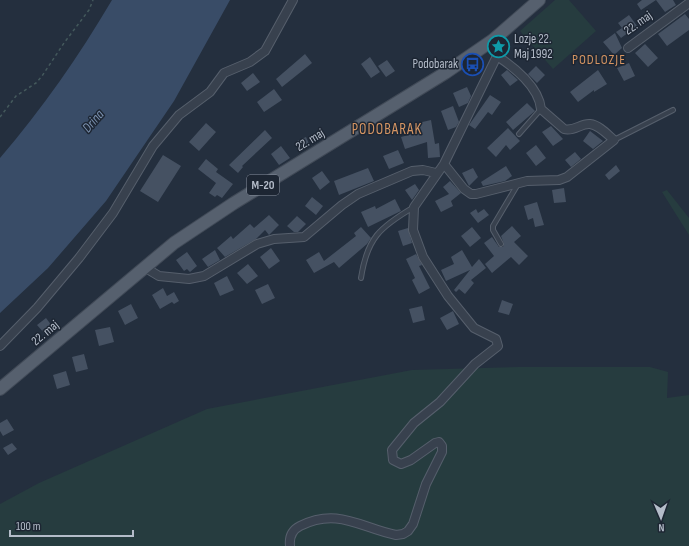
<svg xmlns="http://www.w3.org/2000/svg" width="689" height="546" font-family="'Sofia Sans Condensed',sans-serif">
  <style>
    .green { fill: #263c3f }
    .water { fill: #394c67 }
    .building { fill: #455162 }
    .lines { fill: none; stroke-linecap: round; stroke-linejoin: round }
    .lane-casing { stroke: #565f6c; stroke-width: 6 }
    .street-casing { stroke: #565f6c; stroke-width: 10 }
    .primary-casing { stroke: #414a57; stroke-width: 14 }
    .path { stroke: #44595c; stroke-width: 1.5; stroke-dasharray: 3 3; stroke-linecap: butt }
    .lane { stroke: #38414e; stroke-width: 4 }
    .street { stroke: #38414e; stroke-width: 8 }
    .primary { stroke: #56606e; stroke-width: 12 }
    .labels { text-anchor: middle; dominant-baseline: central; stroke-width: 3; stroke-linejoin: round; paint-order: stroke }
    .shield { fill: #1d2633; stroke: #878f9c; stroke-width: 1 }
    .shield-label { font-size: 12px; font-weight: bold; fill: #b4bcc9 }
    .street-label { font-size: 13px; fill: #b4bcc9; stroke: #1d2633 }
    .poi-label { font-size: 13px; fill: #b4bcc9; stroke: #1d2633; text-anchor: start }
    .neighbourhood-label { font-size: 14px; letter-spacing: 1px; fill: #d59563; stroke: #1d2633 }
    .water-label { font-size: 14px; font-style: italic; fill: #7c92b1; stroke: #1d2633 }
    .quarter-label { font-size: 15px; letter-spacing: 1px; fill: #d59563; stroke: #1d2633 }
  </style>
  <rect width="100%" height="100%" fill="#242f3e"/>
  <!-- green -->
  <path class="green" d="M555,0H569L596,31L553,69L520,31Z
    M667,190L689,218V235L662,192Z
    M520,367H650L668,372L667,398L689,395V546H0V504L39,483L207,409L412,370Z"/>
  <!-- water -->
  <path class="water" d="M112,0H230L174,101L106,201L48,268L0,313V158C42,109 79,56 112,0Z"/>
  <!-- building -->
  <path class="building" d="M642,0H656L641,10L637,4Z
    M656,0H673L676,5L665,12Z
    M685,14L689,19V30L667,46L658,34Z
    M629,15L637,26L621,38L616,32L622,28L618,23Z
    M615,33L622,48L614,55L603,42Z
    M645,44L658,58L648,67L635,53Z
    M305,54L312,63L282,87L276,79Z
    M370,57L380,72L371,78L361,64Z
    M387,60L395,71L386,77L378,66Z
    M629,63L635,76L624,81L617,68Z
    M536,66L545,75L537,83L528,74Z
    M507,70L518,80L510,86L501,75Z
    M598,70L607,84L594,92V90L578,102L570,92Z
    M253,73L260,82L247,91L241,83Z
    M467,87L471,96L468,103L459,107L453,93Z
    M274,89L282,100L264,112L257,102Z
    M490,95L501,102L492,115L488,112L475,129L469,125Z
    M527,103L535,111L513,130L506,122Z
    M453,106L459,122L456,127L448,130L441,111Z
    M431,120L435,144L439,143L440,157L428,158L427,142L405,149L401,137L420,132L418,123Z
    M206,123L216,132L199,151L189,142Z
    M551,126L563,139L553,146L542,132Z
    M508,128L520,141L510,150L506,145L496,157L487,148Z
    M265,130L272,138L242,166L243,167L238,173L229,165Z
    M590,131L603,141L593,149L583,141Z
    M306,137L310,146L302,150L297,141Z
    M536,145L546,158L536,166L526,153Z
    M281,146L290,158L279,165L271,154Z
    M398,150L404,163L389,169L383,156Z
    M575,152L581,159L571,167L565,160Z
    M163,155L181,166L158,202L140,191Z
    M206,159L218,169L216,172L233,184L222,198L217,195L215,197L209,193L216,183L198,169Z
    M616,165L620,171L609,180L605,175Z
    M506,166L512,176L505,181L483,186L481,182Z
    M368,168L374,181L339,195L334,181Z
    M473,168L478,177L469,186L462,173Z
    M322,171L330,182L320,190L312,178Z
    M450,181L461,193L451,201L453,206L441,212L435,201L449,194L443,187Z
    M415,184L419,190L412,200L405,190Z
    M564,188L566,202L554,203L552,190Z
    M312,197L323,206L316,215L305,206Z
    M395,199L401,211L368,227L361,212L375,206L376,209Z
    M537,202L544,225L535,227L533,218L528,220L524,206Z
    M476,209L478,213L484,209L489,215L478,223L470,213Z
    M269,215L279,225L269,235L265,230L256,239L225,257L217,248L231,236L233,239L250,224L254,228Z
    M297,216L306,224L298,232H294L287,226Z
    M512,226L521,236L514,242L528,256L519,265L511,257L492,273L485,264L494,256L484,243L492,237L499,247H503L504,244L501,236Z
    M361,227L371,238L367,244L339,268L334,262L314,273L306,260L319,252L324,261L356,236L354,233Z
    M472,227L481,238L470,247L461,236Z
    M408,228L412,243L403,246L398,231Z
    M271,248L280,261L269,269L260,257Z
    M215,250L220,260L208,267L202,259Z
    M462,250L472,267L479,259L486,268L471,280L474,283L465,294L459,289L456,292L454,290L470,270L446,281L441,270L454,264L451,257Z
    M187,252L197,266L190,272L187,269L184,271L176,260Z
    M416,254L422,265L419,266L430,288L419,294L412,280L415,278L406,259Z
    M248,264L258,276L247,284L237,273Z
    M227,276L234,290L220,296L214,283Z
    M268,284L275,298L262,304L255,290Z
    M163,288L167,296L174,292L179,301L174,304L172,302L160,309L152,295Z
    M502,300L513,304L509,315L498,312Z
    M131,304L138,318L125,325L118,311Z
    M422,306L425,320L413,323L409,309Z
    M453,311L459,324L447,330L440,318Z
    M46,318L52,326L44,333L37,325Z
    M110,327L114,342L99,346L95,330Z
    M84,354L88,369L76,372L72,357Z
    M66,371L70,385L57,389L53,375Z
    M7,419L14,430L3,436L0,431V423Z
    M12,443L17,449L8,455L3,448Z"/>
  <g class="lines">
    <defs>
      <path id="lane" d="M519,134L541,109
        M614,140L673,110
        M501,244L493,230V226L518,184
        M361,278C367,238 380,227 414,207"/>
      <path id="street" d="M628,48L689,3
        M444,164L464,189L471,194H476L527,181L559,180L567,177L614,140C607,134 599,125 590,124C581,123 574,132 564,129L541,109C539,87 514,67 497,56
        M144,267L159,276L189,279L204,276L257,244L274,239L304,237L342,205L358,194L412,171L423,170L436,173
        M0,346L37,308L79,258L113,213L153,146L179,115L210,92L224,73L250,62L265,51L293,0
        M290,546C289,537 292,530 300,526C338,507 361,528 396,535L403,534L408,531L413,524L426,484L442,452V446L439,442L435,443L411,460L401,464L393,460L392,450L414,423L440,402L475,364L498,346L496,339L474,328L448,296L423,257L413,230L414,207L444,164L497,56L493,40"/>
      <path id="primary" d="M0,389L174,243L234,203L445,73L493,40L539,0"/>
    </defs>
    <!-- lane casing -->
    <use href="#lane" class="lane-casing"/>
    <!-- street casing -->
    <use href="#street" class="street-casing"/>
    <!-- primary casing -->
    <use href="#primary" class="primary-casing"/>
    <!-- path -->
    <path class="path" d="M0,117L16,96L36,83L42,76L64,43L89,10L93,0"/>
    <!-- lane -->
    <use href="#lane" class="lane"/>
    <!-- street -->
    <use href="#street" class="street"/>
    <!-- primary -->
    <use href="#primary" class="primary"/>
  </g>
  <!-- icons -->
  <defs>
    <symbol id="sight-ring" viewBox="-11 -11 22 22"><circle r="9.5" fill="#1d2633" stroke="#0f9aa8" stroke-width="1.5"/><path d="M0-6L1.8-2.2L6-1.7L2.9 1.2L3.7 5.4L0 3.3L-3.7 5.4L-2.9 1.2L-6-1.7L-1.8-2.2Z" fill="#0f9aa8"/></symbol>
    <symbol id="bus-ring" viewBox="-11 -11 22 22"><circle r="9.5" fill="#1d2633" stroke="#1a4fb4" stroke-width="1.5"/><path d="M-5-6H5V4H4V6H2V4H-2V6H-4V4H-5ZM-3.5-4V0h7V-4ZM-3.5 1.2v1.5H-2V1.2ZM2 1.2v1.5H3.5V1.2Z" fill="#1a4fb4"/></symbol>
  </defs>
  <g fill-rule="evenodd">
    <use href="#sight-ring" x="486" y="34" width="25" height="25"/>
    <use href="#bus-ring" x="460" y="52" width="25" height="25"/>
  </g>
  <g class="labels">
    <!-- shield labels -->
    <rect class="shield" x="247" y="175" width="32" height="20" rx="3"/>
    <g class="shield-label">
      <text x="263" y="185">M-20</text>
    </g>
    <!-- street labels -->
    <g class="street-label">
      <text transform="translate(638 23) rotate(-36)">22. maj</text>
      <text transform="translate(310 140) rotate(-32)">22. maj</text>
      <text transform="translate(45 333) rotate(-40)">22. maj</text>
    </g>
    <!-- poi labels -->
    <g class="poi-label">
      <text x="514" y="39">Lozje 22.<tspan x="514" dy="15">Maj 1992</tspan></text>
      <text x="458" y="64" text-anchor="end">Podobarak</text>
    </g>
    <!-- neighbourhood labels -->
    <g class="neighbourhood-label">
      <text x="599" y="59">PODLOZJE</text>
    </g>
    <!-- water labels -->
    <g class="water-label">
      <text transform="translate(93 121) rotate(-49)">Drina</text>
    </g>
    <!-- quarter labels -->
    <g class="quarter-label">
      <text x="387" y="129">PODOBARAK</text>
    </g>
  </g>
  <!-- north arrow -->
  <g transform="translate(661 518) rotate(178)" stroke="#1d2633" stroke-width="3" paint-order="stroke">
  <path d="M0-3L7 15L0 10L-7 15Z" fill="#b4bcc9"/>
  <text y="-6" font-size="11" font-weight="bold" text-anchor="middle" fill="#b4bcc9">N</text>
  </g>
  <!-- scale -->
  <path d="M10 530v6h123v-6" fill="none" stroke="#b4bcc9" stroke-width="2"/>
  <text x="16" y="530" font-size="12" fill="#b4bcc9" stroke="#1d2633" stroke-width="3" paint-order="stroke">100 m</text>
</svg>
